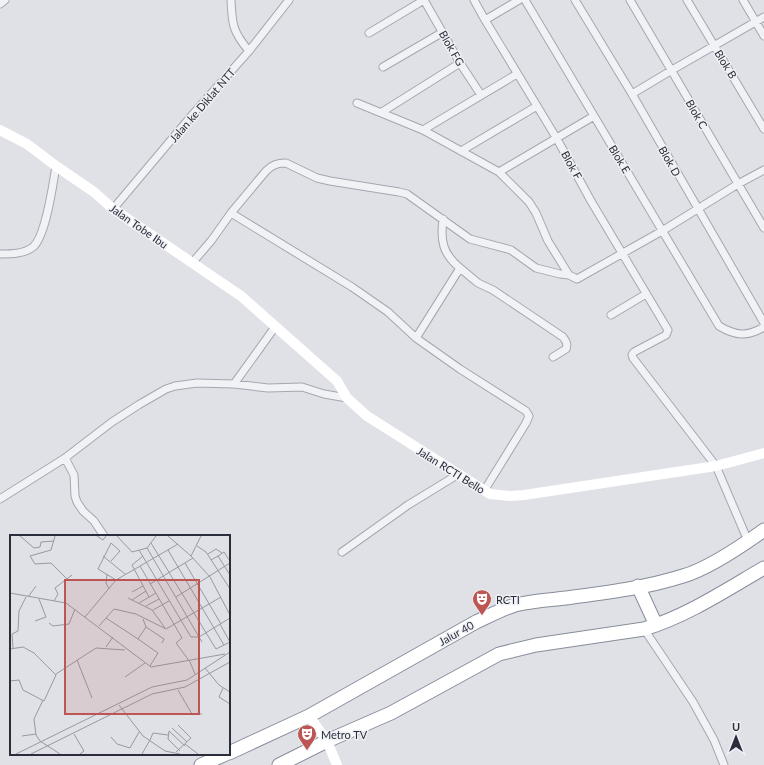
<svg xmlns="http://www.w3.org/2000/svg" width="764" height="765" font-family="Lato,sans-serif">
  <style>
    .lines { fill: none; stroke-linecap: round; stroke-linejoin: round }
    .street-casing { stroke: #a5a7b0; stroke-width: 9 }
    .highway-casing { stroke: #888d9b; stroke-width: 15 }
    .street { stroke: #f1f2f5; stroke-width: 7 }
    .secondary { stroke: #fff; stroke-width: 10 }
    .highway { stroke: #fff; stroke-width: 13 }
    .labels { text-anchor: middle; dominant-baseline: central; stroke-width: 3; stroke-linejoin: round; paint-order: stroke }
    .street-label { font-size: 11px; fill: #2a2d3c; stroke: #eef0f4 }
    .poi-label { font-size: 11px; fill: #2a2d3c; stroke: #eef0f4; text-anchor: start }
    .inset-road { fill: none; stroke: #9799a3; stroke-width: 1 }
    .view { fill: #bd5552; fill-opacity: 0.15; stroke: #bd5552; stroke-width: 2 }
    .inset-edge { fill: none; stroke: #2a2d3c; stroke-width: 2 }
  </style>
  <rect width="100%" height="100%" fill="#dfe1e7"/>
  <g class="lines">
    <defs>
      <path id="street" d="M231,0C232,25 233,32 249,51
        M424,0L460,63L481,95
        M474,0L485,20L557,139L591,201L668,330L666,335L634,352L632,355L633,358L716,466L748,541
        M525,0L719,326C736,336 747,337 764,327
        M575,0L632,94L764,323
        M630,0L764,228
        M687,0L764,129
        M743,0L764,36
        M0,4L5,0
        M485,20L519,0
        M369,33L424,0
        M383,67L443,32
        M632,94L672,70L764,17
        M357,103L423,130L499,172L529,202L536,213L548,241L569,275L577,279L662,231L738,184L764,170
        M382,112L460,63
        M423,130L517,74
        M461,151L537,106
        M499,172L594,116
        M113,209L193,114L249,51L289,0
        M231,213L352,287L388,312L416,338
        M443,219C440,241 443,254 460,268L416,338L460,369L526,411L529,416L526,423L484,491
        M0,254C11,254 24,254 33,247C46,236 53,184 56,166
        M192,263L211,241L231,213L266,171C272,165 277,163 286,163L317,178L330,181L399,192L407,194L470,239L511,250L536,268L560,274L569,275
        M460,268L478,283L493,290L563,337C566,341 568,344 566,349L553,357
        M611,315L646,294
        M234,384L275,327
        M65,458L74,475L75,496L77,502L83,511L94,521L104,536
        M0,499L65,458L112,422L140,404L166,389L175,386L197,383L234,384L268,388L302,387L324,394L347,398
        M342,552L408,505L457,475
        M644,629L693,702L714,740L724,765"/>
      <path id="highway" d="M638,586L656,625
        M229,753L309,716L476,622C489,616 502,609 515,605C532,601 549,600 566,598C605,593 645,588 683,576C707,569 743,545 764,530
        M201,765L226,754
        M279,765L327,741L391,713L499,654L536,645L644,629C687,616 726,590 764,568"/>
    </defs>
    <!-- street casing -->
    <use href="#street" class="street-casing"/>
    <!-- highway casing -->
    <use href="#highway" class="highway-casing"/>
    <!-- street -->
    <use href="#street" class="street"/>
    <!-- secondary -->
    <path class="secondary" d="M0,130L27,144L56,166L94,192L113,209L241,296L337,381L347,398L367,416L490,494L510,496L524,495L716,466L764,453
      M309,716L327,741L337,765"/>
    <!-- highway -->
    <use href="#highway" class="highway"/>
  </g>
  <!-- icons -->
  <defs>
    <symbol id="theatre-pin" viewBox="-11 -11 22 30"><path d="M0 17L-7.5 6A9.5 9.5 0 1 1 7.5 6Z" fill="#bd5552" stroke="#eef0f4"/><path d="M-5-5.5Q0-4 5-5.5V0Q5 5 0 6Q-5 5-5 0ZM-3.3-2.5H-1v1.5H-3.3ZM1-2.5H3.3v1.5H1ZM-2.8 1Q0 5.5 2.8 1Z" fill="#fff"/></symbol>
  </defs>
  <g fill-rule="evenodd">
    <use href="#theatre-pin" x="471" y="588" width="22" height="30"/>
    <use href="#theatre-pin" x="296" y="723" width="22" height="30"/>
  </g>
  <g class="labels">
    <!-- street labels -->
    <g class="street-label">
      <text transform="translate(452 48) rotate(60)">Blok FG</text>
      <text transform="translate(726 64) rotate(58)">Blok B</text>
      <text transform="translate(202 105) rotate(-49)">Jalan ke Diklat NTT</text>
      <text transform="translate(697 114) rotate(60)">Blok C</text>
      <text transform="translate(620 159) rotate(59)">Blok E</text>
      <text transform="translate(670 161) rotate(60)">Blok D</text>
      <text transform="translate(572 165) rotate(61)">Blok F</text>
      <text transform="translate(139 226) rotate(35)">Jalan Tobe Ibu</text>
      <text transform="translate(451 470) rotate(32)">Jalan RCTI Bello</text>
      <text transform="translate(456 633) rotate(-29)">Jalur 40</text>
    </g>
    <!-- poi labels -->
    <g class="poi-label">
      <text x="496" y="599">RCTI</text>
      <text x="321" y="734">Metro TV</text>
    </g>
  </g>
  <!-- overview -->
  <g transform="translate(10 535)">
    <rect width="220" height="220" fill="#dfe1e7"/>
    <path class="inset-road" d="M10,1L24,13L30,12L31,7L44,6M45,1L41,15L20,21L25,29L41,28L57,44M87,1L93,5L96,1M107,1L122,17L137,13L146,1M158,1L181,21L200,42L220,80M141,8L206,114L220,107L210,89M187,11L196,17L220,54M137,13L189,102L220,83M129,15L181,102H189L192,107M158,15L214,110M198,19L206,14L212,18M93,21L115,39M133,21L122,30L139,62M181,21L191,1M208,21L214,17L220,26M201,25L208,21L220,40M101,26L110,16L101,8L88,34L106,45M175,28L211,89M130,31L172,103L166,108L180,127L185,139M97,39L96,48L99,54M140,49L183,23M122,57L133,51M0,58L56,68L141,132L215,119M18,62L26,51M166,62L220,28M118,63L142,75L155,93M122,65L136,56M44,66L48,59L45,53L62,40M129,68L146,58M136,71L149,64M143,75L159,66M75,82L106,45L168,9M96,83L128,104M133,84L136,92L128,104L148,118L140,131M25,86L36,82L29,64M39,88L43,91L59,89L65,74M89,91L104,74L126,79L156,94L211,62M136,92L154,104L152,108M96,112L103,102M3,113L2,99L8,96L9,76L16,62M0,114L13,112L24,118L46,140L34,166L13,155L9,145L0,146M67,125L82,163M195,133L209,150L220,157M46,139L86,113L115,115M115,142L135,128M213,153L209,162L220,169M168,155L182,179H192M33,165L24,184L26,200L30,206L50,219M109,170L133,201L155,216L170,219M162,193L177,207M64,199L74,216L70,219M12,201L26,199M101,202L107,209L120,213L129,197M140,205L143,198L158,200M175,209L188,219M170,216L158,204L159,196L175,211M166,217L181,203L168,190M6,219L142,152L177,145L220,117M21,219L142,159L175,152L220,127M132,219L140,205"/>
    <path class="view" d="M55,45H189V179H55Z"/>
    <rect width="220" height="220" class="inset-edge"/>
  </g>
  <!-- north arrow -->
  <g transform="translate(736 737)" stroke="#eef0f4" stroke-width="3" paint-order="stroke">
  <path d="M0-3L7 15L0 10L-7 15Z" fill="#2a2d3c"/>
  <text y="-6" font-size="11" font-weight="bold" text-anchor="middle" fill="#2a2d3c">U</text>
  </g>
</svg>
